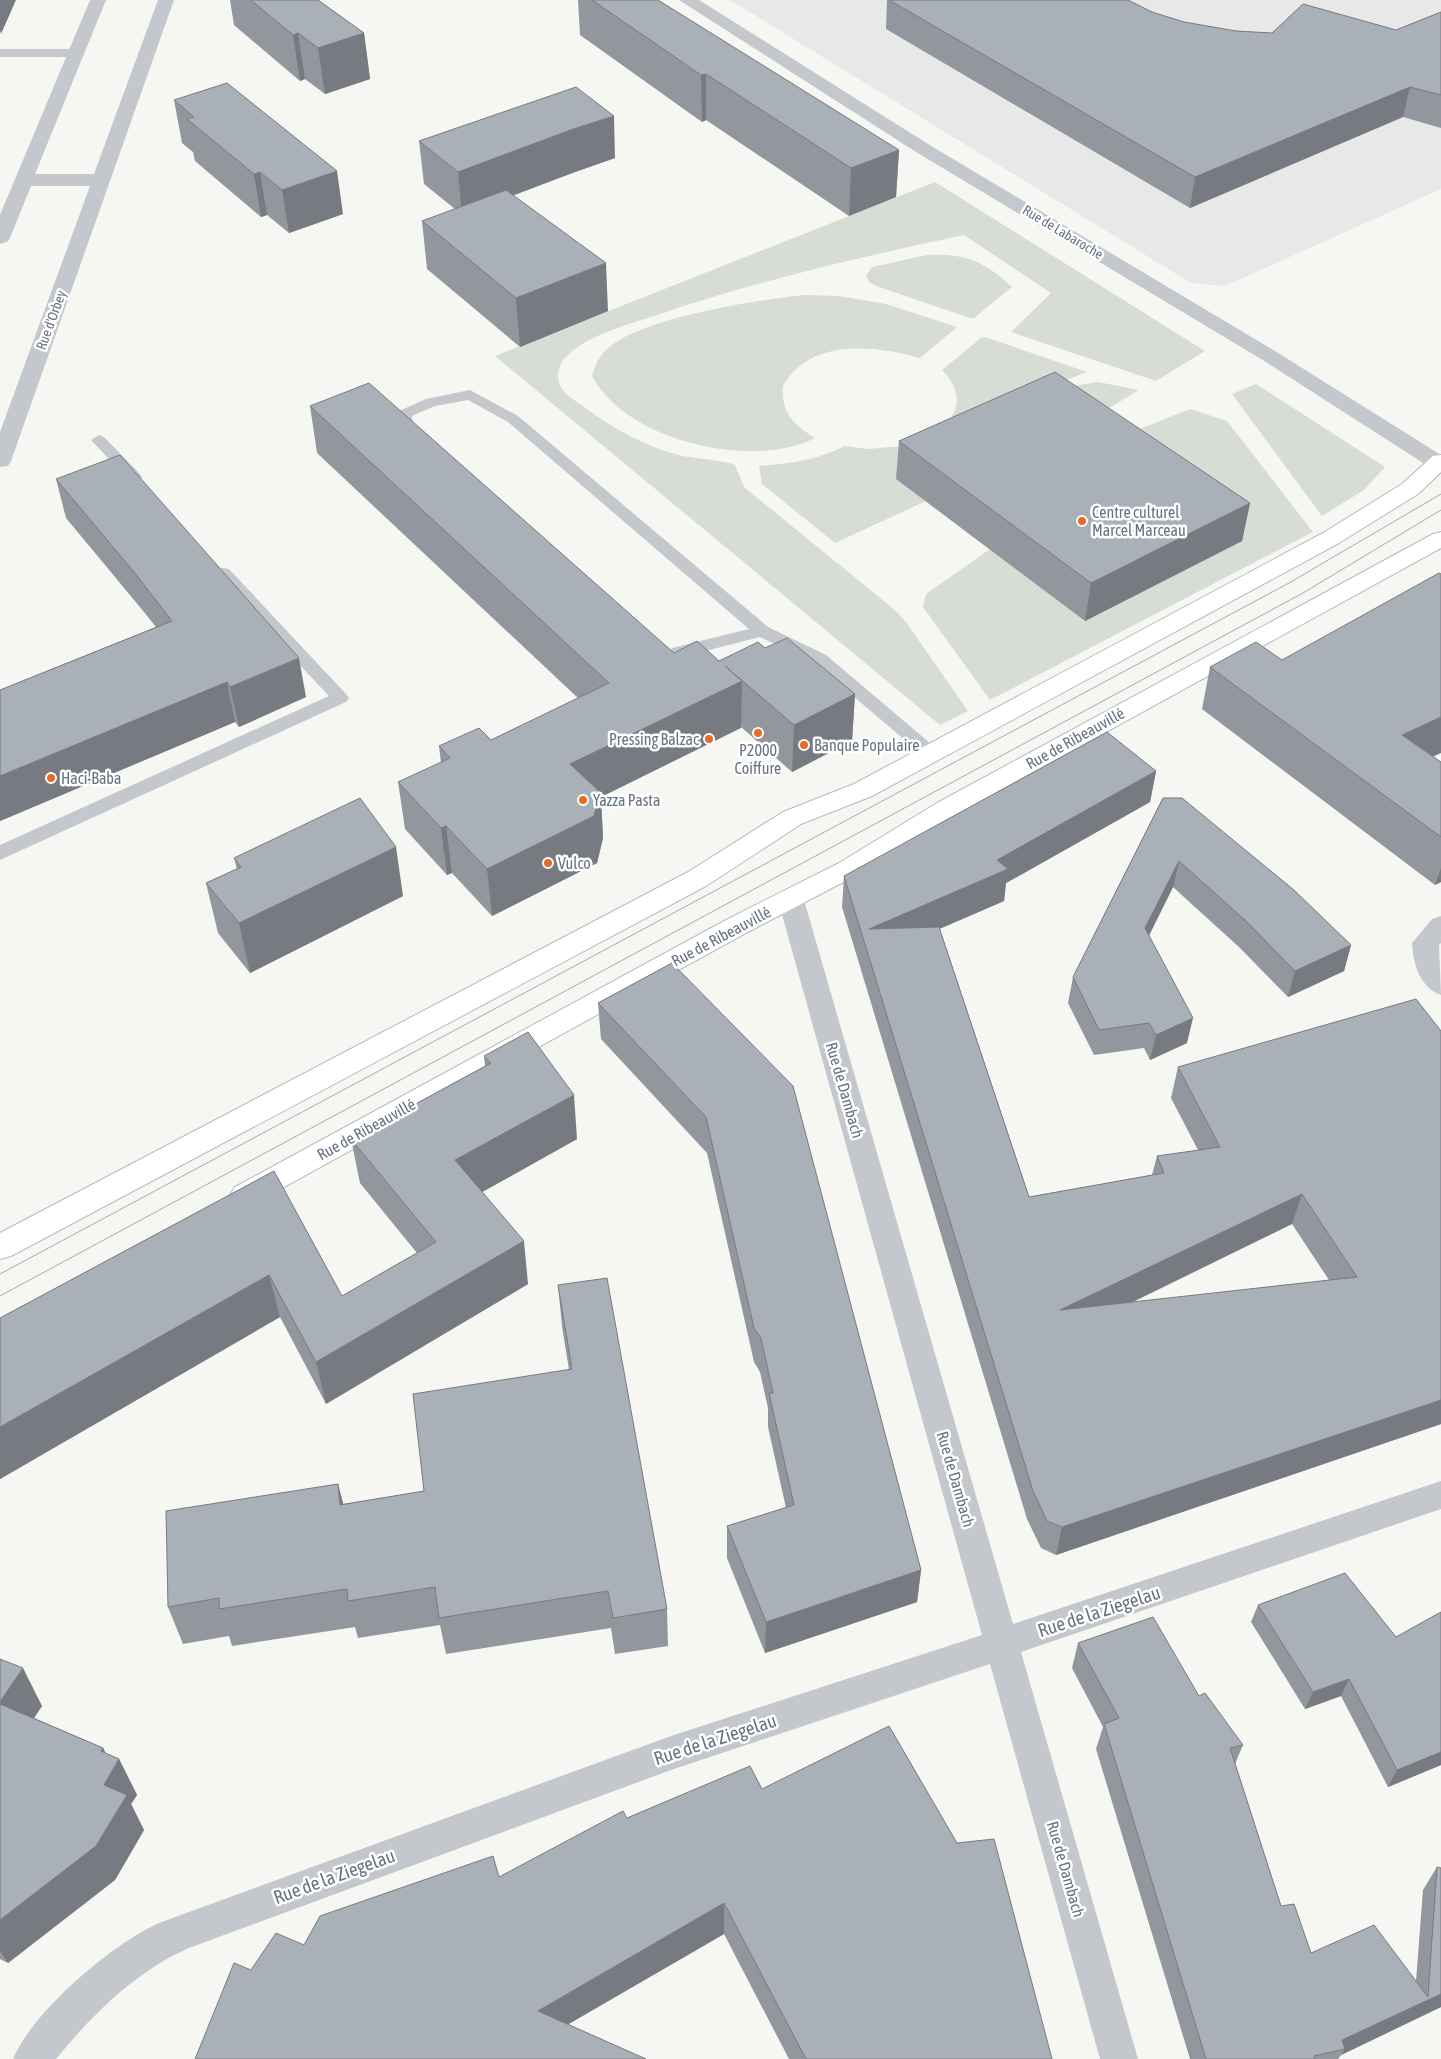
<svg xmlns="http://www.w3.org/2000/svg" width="1441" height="2059" font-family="'Asap Condensed',sans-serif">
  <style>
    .built { fill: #e7e8e7 }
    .green { fill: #d7ddd4 }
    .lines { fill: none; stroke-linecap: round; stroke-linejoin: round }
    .secondary-casing { stroke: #b6bac0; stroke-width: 2 }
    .lane { fill: #c4c7cb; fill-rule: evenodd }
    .street { fill: #c4c7cb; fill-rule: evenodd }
    .secondary { fill: #fff; fill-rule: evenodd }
    .tram { stroke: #a5a9b0; stroke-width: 1 }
    .wall { fill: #92979e; fill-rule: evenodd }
    .shaded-wall { fill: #777b81 }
    .building { fill: #aab0b8; stroke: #777b81; fill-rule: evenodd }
    .poi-dot { fill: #e26c28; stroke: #fff; stroke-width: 2 }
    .labels { text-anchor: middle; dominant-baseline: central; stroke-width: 5; stroke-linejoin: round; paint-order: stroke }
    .far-street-label { font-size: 14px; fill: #667384; stroke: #fff }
    .poi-label { font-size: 16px; fill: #667384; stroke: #fff; text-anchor: start }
    .street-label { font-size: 16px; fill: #667384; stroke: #fff }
    .near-street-label { font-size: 19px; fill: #667384; stroke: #fff }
  </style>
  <rect width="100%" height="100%" fill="#f6f7f3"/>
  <!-- built -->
  <path class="built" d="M730,0H1441V189L1225,286L1191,283Z"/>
  <!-- green -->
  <path class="green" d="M935,182L1205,351L1156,381L1011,332L1051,293L964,235C860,257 757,281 657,315C630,324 588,335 568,355C558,364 555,378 562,389C567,396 576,401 583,406C614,429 645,447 683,456C695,458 726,461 735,465L744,487L896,611L908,625L968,711L940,725L495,356Z
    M927,255C965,253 984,261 1012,287L974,318H970L876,286L869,282L866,276L872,267Z
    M804,295L838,296L886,304L957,327L920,358C874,345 810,338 783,386C781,414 794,424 815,438C752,470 626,441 592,376C595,367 597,360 604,352C635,318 758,300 804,295Z
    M985,337L1087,372L944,427C962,407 961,390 942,370L981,338Z
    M1098,382L1139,390L1099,414L1067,387Z
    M1256,384L1385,467L1364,490L1322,516L1232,394Z
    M1190,409L1227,421L1313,532L990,700L923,607L926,594L990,549L1085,621L1127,434Z
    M845,446L868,449L902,446L926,501L835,543L762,484L759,466C792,463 814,461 845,446Z"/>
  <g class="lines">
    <defs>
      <path id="secondary" d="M1441,455V472L1418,494L1339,543L872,796L801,824L706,886L11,1256L0,1259V1233L688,872L783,812L854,784L1323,533L1402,484L1433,456Z
        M1441,532V548L955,815L857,875L744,934L255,1203L245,1207L235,1203L230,1195L235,1187L726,920L839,863L937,803L1433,534Z"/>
    </defs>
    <!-- secondary casing -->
    <use href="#secondary" class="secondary-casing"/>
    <!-- lane -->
    <path class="lane" d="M0,49H76L82,53L76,57H0Z
      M470,390L518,416L768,627L826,655L937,749L940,753L937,757L931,759L925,757L814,663L760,637L678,658L672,656L669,652L672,648L749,629L508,422L468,400L435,406L412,416L414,428L422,436L419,439H409L399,430L396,414L399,411L426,399Z
      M99,435L104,437L140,474L142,477L140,480H128L94,443L91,440Z
      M223,568L229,569L346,694L349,698L346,702L0,860V845L329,696L217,577L215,573L217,569Z"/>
    <!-- street -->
    <path class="street" d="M90,0H106L35,174H94L158,0H174L11,461L8,466L0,467V432L90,186H31L10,238L7,242L0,244V215Z
      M679,0H699L928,144L1275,351L1441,455V469L1431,468L1261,359L916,152Z
      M791,891L800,893L804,900L1013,1624L1441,1481V1509L1021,1652L1138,2059H1100L990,1664L671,1770L189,1948C136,1971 92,2015 56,2059H13C33,2011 112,1944 159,1923L671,1736L982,1635L778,900L782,893Z
      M1441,916V943L1439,945L1441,995C1420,988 1413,963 1412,943L1432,919Z"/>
    <!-- secondary -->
    <use href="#secondary" class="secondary"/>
    <!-- tram -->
    <path class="tram" d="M0,1274L1289,583L1441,494
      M0,1296L1303,593L1441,510"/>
  </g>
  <!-- wall -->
  <path class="wall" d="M230,0H318L364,33L370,79L325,94L305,79L300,81L234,25Z
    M578,0H658L899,150L896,197L849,216L706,120L702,122L580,35Z
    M887,0H1128L1152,12L1184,22L1236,31L1272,33L1396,30L1441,12V128L1403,117L1190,208L886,29Z
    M174,100L343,214L289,233L267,215L261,217L195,161L193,152L182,143Z
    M419,141L615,158L575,172L513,195L608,311L520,347L427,269L422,221L455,209L424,184Z
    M310,406L674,653L719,661L765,648L855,694L852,741L792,772L741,727L601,797L603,838L597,863L492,916L452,873L447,875L405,829L398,782L441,763L439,746L491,740L578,698L317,453Z
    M899,441L1250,503L1242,541L1085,621L896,479Z
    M56,479L306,697L239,727L235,722L0,821V690L156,627L144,612L66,518Z
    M1282,660L1441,762V882L1435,885L1202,709L1210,667Z
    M1156,771L1150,802L1006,883L1004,901L939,929L1029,1197L1152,1175L1157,1156L1198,1150L1171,1098L1178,1067L1441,1031V1424L1056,1555L1041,1548L1027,1519L842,907L844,876ZM1292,1224L1329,1280L1131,1303Z
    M1163,798L1351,945L1344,971L1288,997L1240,948L1173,887L1149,935L1187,1043L1150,1060L1144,1048L1094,1055L1068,1003L1073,977Z
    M234,858L403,896L250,973L218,933L206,883L237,869Z
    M672,963L921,1570L917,1602L765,1653L727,1558V1526L786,1508L768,1427V1408L760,1372L754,1362L707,1153L601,1039L598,1003Z
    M484,1056L577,1139L482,1192L528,1284L326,1404L280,1317L0,1479V1318L274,1171L342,1296L417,1253L360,1183L351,1139L485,1066Z
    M558,1285L667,1609L668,1646L615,1654L611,1628L446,1654L440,1625L358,1638L355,1627L232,1646L229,1636L183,1644L168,1607L338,1484L343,1504L424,1491L569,1370L562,1326Z
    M1258,1605L1396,1637L1441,1612V1765L1388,1787L1341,1696L1305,1709L1251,1622Z
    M1078,1643L1199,1696L1243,1745L1235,1764L1281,1906L1311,1953L1416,1981L1423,1890L1437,1867L1441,1868V2007L1341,2055L1338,2059H1190L1096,1749L1103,1727L1072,1668Z
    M0,1659L42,1706L34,1718L103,1748L106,1754L119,1759L137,1795L131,1804L144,1830L115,1880L8,1963L0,1959Z
    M762,1789L1052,2059H789L724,1934L568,2024L251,1970L304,1945L499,1877L627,1818Z"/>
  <!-- shaded-wall -->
  <path class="shaded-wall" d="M0,0H16L1,34L0,30Z
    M298,33L305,79L300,81L293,35Z
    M364,33L370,79L325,94L318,48Z
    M706,74V120L702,122L701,75Z
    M1410,87L1403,117L1190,208L1195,177Z
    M614,116L615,158L575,172L462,215L458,172L573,129Z
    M899,150L896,197L849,216L851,168Z
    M337,171L343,214L289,233L282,190Z
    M260,172L267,215L261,217L254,174Z
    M606,263L608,311L520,347L516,298Z
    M1250,503L1242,541L1085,621L1091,583Z
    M299,658L306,697L239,727L230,687Z
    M742,681L741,728L601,797L603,838L597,863L492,916L487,869L570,764Z
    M227,682L235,722L0,821V776Z
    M855,694L852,741L792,772L794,725Z
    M1441,717V753L1390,776L1402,735Z
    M1156,771L1150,802L1006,883L1004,901L870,959L869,929L997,860Z
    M446,826L452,873L447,875L441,828Z
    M396,847L403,896L250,973L239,923Z
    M1179,861L1173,887L1140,954L1145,928Z
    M1441,868V882L1435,885Z
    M1351,945L1344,971L1288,997L1295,971Z
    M1193,1018L1187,1043L1150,1060L1156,1035Z
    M574,1095L577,1139L461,1204L455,1160Z
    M1302,1194L1292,1224L1054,1340L1060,1310Z
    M524,1241L528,1284L326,1404L316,1362Z
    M269,1275L280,1317L0,1479V1427Z
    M1441,1400V1424L1056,1555L1062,1527Z
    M338,1484L348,1522L340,1505Z
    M921,1570L917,1602L765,1653L766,1622Z
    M23,1668L42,1706L19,1740L0,1706V1702Z
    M1349,1679L1341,1696L1305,1709L1313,1692Z
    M103,1748L114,1769L119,1759L137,1795L131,1804L144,1830L115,1880L8,1963L0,1951V1920L104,1785L101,1751Z
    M1441,1752V1765L1388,1787L1397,1770Z
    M724,1903V1934L543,2039L538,2011Z
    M1441,1994V2007L1341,2055L1345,2049L1342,2040Z"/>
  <!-- building -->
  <path class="building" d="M251,0H318L364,33L318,48L298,33L293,35Z
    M592,0H658L899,150L851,168L706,74L701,75Z
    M889,0H1128L1152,12L1184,22L1236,31L1272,33L1303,4L1396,30L1441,12V95L1410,87L1195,177Z
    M227,83L337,171L282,190L260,172L254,174L187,119L194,117L174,100Z
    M576,87L614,116L573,129L458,172L419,141Z
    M506,190L606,263L516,298L422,221Z
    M1055,372L1250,503L1091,583L899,441Z
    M369,383L674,653L697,641L719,661L758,642L765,648L787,638L855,694L794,725L725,666L742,681L570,764L600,792L594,816L487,869L446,826L441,828L398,782L450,758L439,746L479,728L491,740L609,683L310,406Z
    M120,455L299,658L230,687L227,682L0,776V690L172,621L134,572L56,479Z
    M1439,573L1441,574V717L1402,735L1441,762V837L1210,667L1256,642L1282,660Z
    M1107,732L1156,771L997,860L1008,869L869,929L939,927L1029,1197L1164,1173L1157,1156L1220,1147L1178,1067L1416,999L1441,1031V1400L1062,1527L1047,1521L1033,1491L844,876ZM1302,1194L1357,1277L1060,1310Z
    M360,798L396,847L239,923L206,883L241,867L234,858Z
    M1163,798H1182L1294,890L1351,945L1295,971L1247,922L1179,861L1145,928L1193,1018L1156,1035L1149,1023L1099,1030L1073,977Z
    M672,963L793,1086L921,1570L766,1622L727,1526L794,1505L769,1393H773L761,1338L754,1328L706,1117L598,1003Z
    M528,1032L574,1095L455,1160L524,1241L316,1362L269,1275L0,1427V1318L274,1171L342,1296L436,1242L351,1139L491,1063L484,1056Z
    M607,1278L667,1609L613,1618L608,1591L439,1618L435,1587L348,1601L347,1589L219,1609V1598L168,1607L166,1511L338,1484L340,1505L424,1491L413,1394L572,1369L558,1285Z
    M1345,1573L1396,1637L1441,1612V1752L1397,1770L1349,1679L1313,1692L1258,1605Z
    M1153,1617L1199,1696L1205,1693L1243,1745L1230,1748L1281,1906L1294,1904L1311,1953L1374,1925L1428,1997L1437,1867L1441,1868V1994L1342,2040L1345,2049L1314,2056L1315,2059H1206L1104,1724L1119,1718L1078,1643Z
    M0,1659L23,1668L0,1702Z
    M0,1704L103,1748L101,1751L119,1759L104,1785L127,1795L96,1846L0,1920Z
    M889,1726L957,1843L994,1839L1052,2059H806L724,1903L538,2011L646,2059H195L234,1963L251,1970L276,1933L304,1945L320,1916L493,1856L499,1877L623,1811L627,1818L750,1766L762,1789Z"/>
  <!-- markers -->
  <g class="poi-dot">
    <circle cx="1082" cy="521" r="5"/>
    <circle cx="758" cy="733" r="5"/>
    <circle cx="709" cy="739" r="5"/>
    <circle cx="804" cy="745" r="5"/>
    <circle cx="51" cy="778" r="5"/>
    <circle cx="583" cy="800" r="5"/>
    <circle cx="548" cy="863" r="5"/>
  </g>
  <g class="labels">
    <!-- far-street labels -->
    <g class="far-street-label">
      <text transform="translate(1063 232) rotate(31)">Rue de Labaroche</text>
      <text transform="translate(51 320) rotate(-70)">Rue d'Orbey</text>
    </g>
    <!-- poi labels -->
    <g class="poi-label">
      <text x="1092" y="512">Centre culturel<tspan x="1092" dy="18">Marcel Marceau</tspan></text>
      <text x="699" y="739" text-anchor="end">Pressing Balzac</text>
      <text x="814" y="745">Banque Populaire</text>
      <text x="758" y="750" text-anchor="middle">P2000<tspan x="758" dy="18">Coiffure</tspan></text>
      <text x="61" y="778">Haci-Baba</text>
      <text x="593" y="800">Yazza Pasta</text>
      <text x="558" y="863">Vulco</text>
    </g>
    <!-- street labels -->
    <g class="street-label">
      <text transform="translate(1075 738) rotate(-29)">Rue de Ribeauvillé</text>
      <text transform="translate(721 936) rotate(-28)">Rue de Ribeauvillé</text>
      <text transform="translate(845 1090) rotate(74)">Rue de Dambach</text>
      <text transform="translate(366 1129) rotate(-29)">Rue de Ribeauvillé</text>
      <text transform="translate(956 1479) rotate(74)">Rue de Dambach</text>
      <text transform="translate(1066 1869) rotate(74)">Rue de Dambach</text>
    </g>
    <!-- near-street labels -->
    <g class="near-street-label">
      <text transform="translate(1099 1611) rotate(-18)">Rue de la Ziegelau</text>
      <text transform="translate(715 1739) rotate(-18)">Rue de la Ziegelau</text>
      <text transform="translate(334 1876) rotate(-20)">Rue de la Ziegelau</text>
    </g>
  </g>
</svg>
